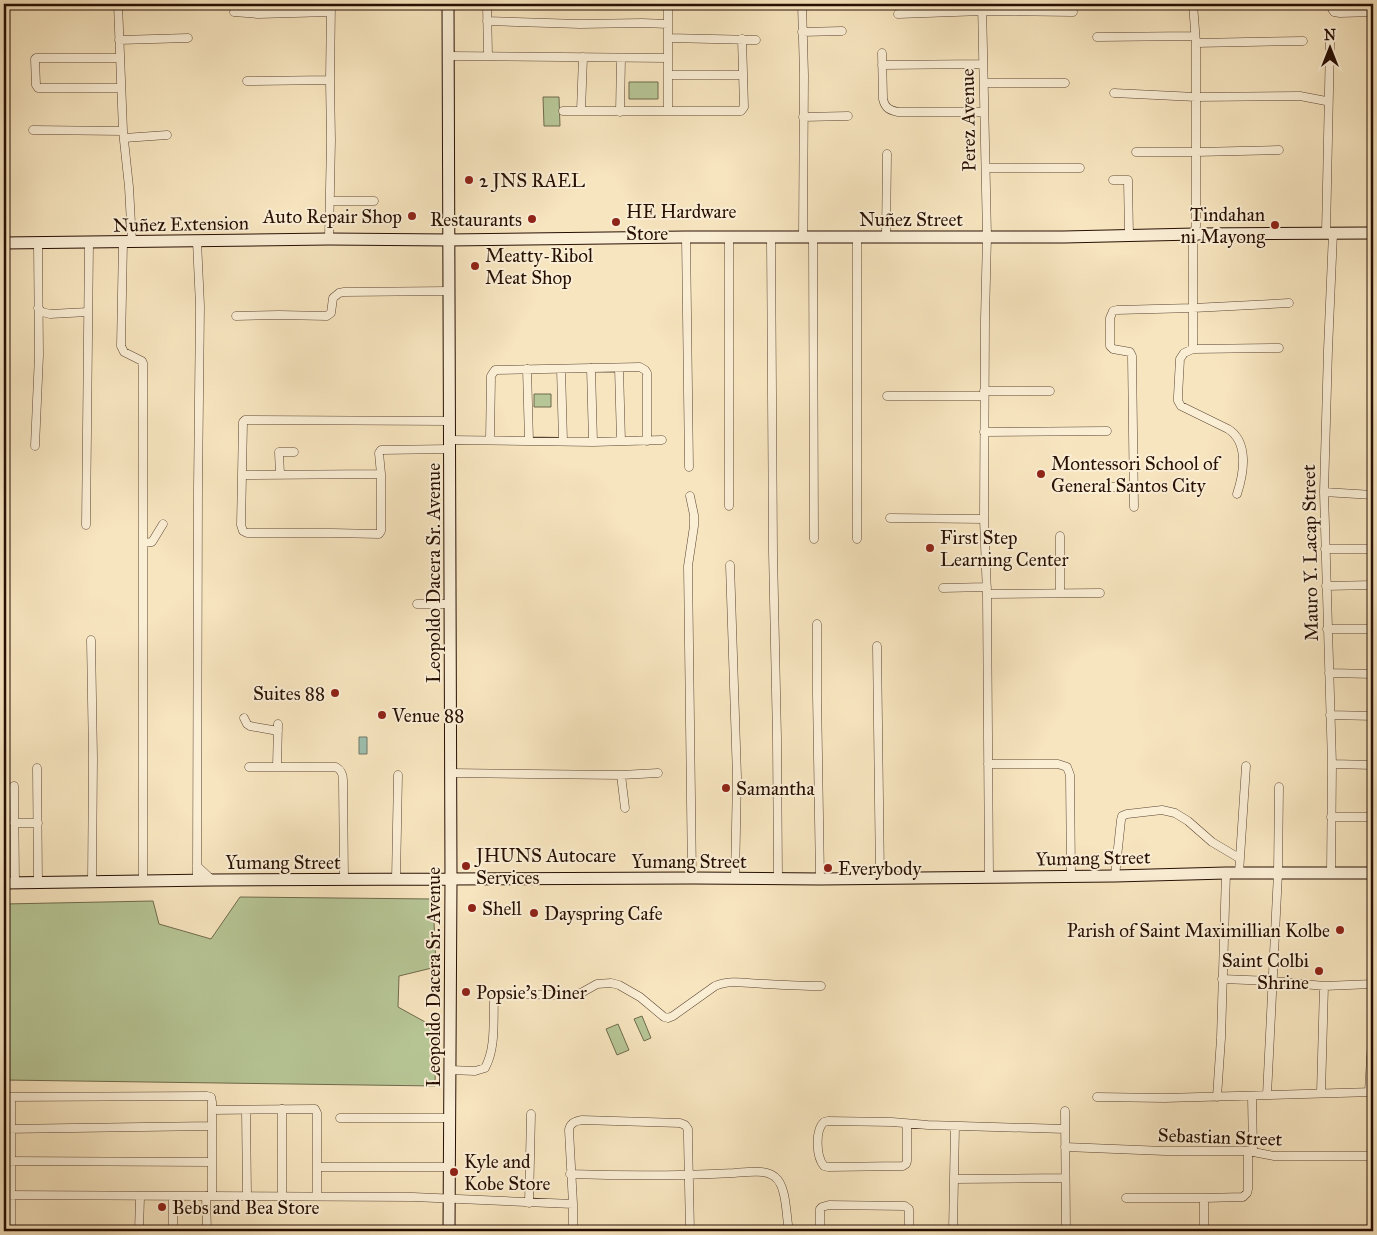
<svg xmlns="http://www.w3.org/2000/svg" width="1377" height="1235" font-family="'IM FELL Great Primer',serif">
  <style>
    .green { fill: #b7c696; stroke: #6f6a4c }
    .water { fill: #9dbfaf; stroke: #6e796a }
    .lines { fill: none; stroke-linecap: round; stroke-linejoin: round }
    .street-casing { stroke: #5b4432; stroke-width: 9 }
    .secondary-casing { stroke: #270f03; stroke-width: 13 }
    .street { stroke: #faeed5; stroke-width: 8 }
    .secondary { stroke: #faeed5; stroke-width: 11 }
    .poi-dot { fill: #8f2418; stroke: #faeed5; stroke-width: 2 }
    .labels { text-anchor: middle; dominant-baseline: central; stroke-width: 4; stroke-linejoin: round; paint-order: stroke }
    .street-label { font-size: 19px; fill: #270f03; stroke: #faeed5 }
    .poi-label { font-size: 19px; fill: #270f03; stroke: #faeed5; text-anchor: start }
  </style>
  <rect width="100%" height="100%" fill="#f7e5bf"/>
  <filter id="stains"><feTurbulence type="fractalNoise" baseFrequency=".004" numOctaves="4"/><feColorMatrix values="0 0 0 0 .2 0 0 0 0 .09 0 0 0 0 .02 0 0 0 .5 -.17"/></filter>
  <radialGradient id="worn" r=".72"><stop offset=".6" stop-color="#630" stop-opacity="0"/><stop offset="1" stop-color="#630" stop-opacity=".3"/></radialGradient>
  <!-- green -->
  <path class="green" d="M1335,4H1373V7H1335Z
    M629,82H658V99H629Z
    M543,97H559L560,126H544Z
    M534,394H551V407H534Z
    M240,897L433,899L436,967L399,976L398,1007L436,1028L435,1086L4,1080V904L153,901L159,924L211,939Z
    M642,1016L651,1038L644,1041L634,1019Z
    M618,1024L629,1050L617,1055L606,1029Z"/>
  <!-- water -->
  <path class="water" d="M359,737H367V754H359Z"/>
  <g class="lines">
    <defs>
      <path id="street" d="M118,4L123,131L129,187L132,242
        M487,4L488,56
        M668,4V110
        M802,4L804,75L803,237
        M982,4L987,236L985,319L984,519L987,594L989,877
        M1331,4L1332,9L1334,12L1340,13L1373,12
        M234,12L258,14L330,12
        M898,14L983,11L1073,12
        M487,21L580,24L642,23L668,24
        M802,32L842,31
        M1097,37L1195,36
        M668,38L756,40
        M119,40L188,38
        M1196,43L1303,41
        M882,53L883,99C885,108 889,110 898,112H984
        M448,56L668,58
        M120,58H36L35,59L36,85L38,88H121
        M882,65L983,64
        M668,75H742
        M247,81L330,80
        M984,83H1065
        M1114,93L1196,97L1300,96L1326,101
        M563,111H741L744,107L742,39
        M581,111L583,57
        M620,112L621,58
        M803,117L848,116
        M33,130L123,131
        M124,138L167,135
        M1136,152H1196L1279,150
        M986,168H1080
        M1113,180H1128L1129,236
        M330,201H374
        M1326,233L1330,43
        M686,237L689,467
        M729,237V506
        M771,237L773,552L777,738L778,879
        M813,237L814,539
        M886,237L887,154
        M329,239L331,140L330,80L331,4
        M123,242L121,346L124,352L142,361L143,363C143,536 144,709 143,881
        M38,308L42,312L50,314L88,312
        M236,316L279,315L327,316L331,313L333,298L339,293L344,292L449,291
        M1193,349V243L1196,226V43L1193,4
        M591,368L593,442
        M619,368L621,441
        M527,369L529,441
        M561,369L563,441
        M984,391H1050
        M887,396H984
        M450,421L245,420L243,422L242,475L381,474L379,453L381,450L450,449
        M984,432L1107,431
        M450,440L593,442L662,440
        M490,440L491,376L495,370L640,367L645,370L647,373V441
        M35,446L39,355L38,243
        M242,475L241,525L243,531L247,533H332L379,534L381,531V474
        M280,475L279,452H294
        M1110,487H1135
        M1324,492L1373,495
        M1237,494C1244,473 1249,442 1228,429L1181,406L1178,401V396L1180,359L1184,353L1193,349L1279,348
        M690,496L694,515V526L688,566L692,878
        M1134,507L1132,356L1130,352L1113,349L1110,346V318L1113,311L1117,310L1193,308L1289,303
        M890,518L984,519
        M86,525L89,243
        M1060,536V593
        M857,539V237
        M143,543L152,542L163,524
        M1325,549H1373
        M730,565L737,777L735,879
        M1326,586L1373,585
        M943,588L987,587
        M987,594L1100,593
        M417,604H450
        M817,624V694L820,879
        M1327,629H1373
        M91,640L93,758L92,882
        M877,646L880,878
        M1329,673L1373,674
        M1330,715L1373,716
        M244,718L247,724L250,726L278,731
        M988,764H1058L1067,767L1070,775L1071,875
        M1332,764L1373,765
        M249,767H336C341,770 343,773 343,780L344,880
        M277,767L278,724
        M37,768L38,883
        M451,773L621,775L658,773
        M621,775L625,808
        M14,786L15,883
        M1331,817H1373
        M14,823H38
        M197,866L212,880
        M1239,873L1246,766
        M1331,873L1332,764L1324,492L1328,350L1333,233
        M1115,876L1121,820L1122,816L1127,814L1162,810L1175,813L1188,821L1212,842L1239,858
        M396,879L398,775
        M197,880L198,488L200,306L197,241
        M1222,979L1273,981L1324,986L1373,984
        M450,1070L475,1071L485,1068C496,1048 493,1021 494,1000L495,996L499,994L570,995L581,993L597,984L611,983L619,985L640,997L664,1017L668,1018L673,1016L715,986C731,979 749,984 766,984C784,985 803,986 821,986
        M1369,1092L1373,1023
        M1321,1093L1324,986
        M1267,1095L1278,873L1279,787
        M1252,1096L1253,1152
        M4,1097L207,1096L211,1097L212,1102V1195
        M1097,1097L1164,1098L1373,1092
        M1217,1097L1221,1038L1226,873
        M212,1110L315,1109L317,1113V1196
        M246,1110L247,1196
        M1065,1111L1066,1231
        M340,1118H450
        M907,1124V1161L906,1164L903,1166L828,1167L824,1166C816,1157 815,1130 824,1122L828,1121L892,1122L928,1125L1065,1129
        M4,1129L212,1126
        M1065,1147L1165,1151H1248L1274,1156H1373
        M4,1161L211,1162
        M317,1167H449
        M570,1174C625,1176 679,1176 734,1173C747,1172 765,1169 775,1177C787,1186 786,1217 789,1231
        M954,1179L1065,1178
        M4,1195L413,1197L573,1204
        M206,1196L207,1231
        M282,1196V1109
        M1126,1198H1204L1243,1197L1247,1193L1248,1189V1151
        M1204,1198V1231
        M529,1203L531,1114
        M11,1231V1097
        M139,1231L140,1197
        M173,1231V1197
        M573,1231V1204L569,1130C570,1123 575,1121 582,1120L680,1123L685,1125L688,1129V1138L690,1231
        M573,1231H599
        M820,1231V1209L822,1207L829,1205L905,1206L909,1209V1231
        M953,1231L955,1126
        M1020,1231L1066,1230"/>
      <path id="secondary" d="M448,4L451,879L449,1231
        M4,243L329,239L449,240L686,237H1064L1195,234L1373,233
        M4,883L212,880L692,878L820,879L1115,876L1226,873H1373"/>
    </defs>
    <!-- street casing -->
    <use href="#street" class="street-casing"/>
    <!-- secondary casing -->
    <use href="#secondary" class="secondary-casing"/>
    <!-- street -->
    <use href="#street" class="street"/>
    <!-- secondary -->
    <use href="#secondary" class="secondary"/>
  </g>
  <!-- markers -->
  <g class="poi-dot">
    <circle cx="469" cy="180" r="5"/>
    <circle cx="412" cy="216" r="5"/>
    <circle cx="532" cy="219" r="5"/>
    <circle cx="616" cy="222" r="5"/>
    <circle cx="1275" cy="225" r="5"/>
    <circle cx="475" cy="266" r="5"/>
    <circle cx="1041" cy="474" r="5"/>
    <circle cx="930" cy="548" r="5"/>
    <circle cx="335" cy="693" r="5"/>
    <circle cx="382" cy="715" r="5"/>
    <circle cx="726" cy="788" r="5"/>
    <circle cx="466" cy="866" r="5"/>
    <circle cx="828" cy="868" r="5"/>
    <circle cx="472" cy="908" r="5"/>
    <circle cx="534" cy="913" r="5"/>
    <circle cx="1340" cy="930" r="5"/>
    <circle cx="1319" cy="971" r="5"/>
    <circle cx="466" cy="992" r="5"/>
    <circle cx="454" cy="1172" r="5"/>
    <circle cx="162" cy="1207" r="5"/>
  </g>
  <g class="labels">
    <!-- street labels -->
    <g class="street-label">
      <text transform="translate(968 120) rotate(-91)">Perez Avenue</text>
      <text x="911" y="219">Nuñez Street</text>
      <text transform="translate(181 224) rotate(-1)">Nuñez Extension</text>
      <text transform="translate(1310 553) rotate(-91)">Mauro Y. Lacap Street</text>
      <text transform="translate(433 573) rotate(-90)">Leopoldo Dacera Sr. Avenue</text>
      <text transform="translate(1093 858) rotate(-1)">Yumang Street</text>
      <text x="689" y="861">Yumang Street</text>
      <text x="283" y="862">Yumang Street</text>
      <text transform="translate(433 977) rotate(-90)">Leopoldo Dacera Sr. Avenue</text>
      <text transform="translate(1220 1137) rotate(2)">Sebastian Street</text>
    </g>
    <!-- poi labels -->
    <g class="poi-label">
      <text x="479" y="180">2 JNS RAEL</text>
      <text x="626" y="211">HE Hardware<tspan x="626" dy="22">Store</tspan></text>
      <text x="1265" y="214" text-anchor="end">Tindahan<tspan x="1265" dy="22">ni Mayong</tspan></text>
      <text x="402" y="216" text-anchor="end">Auto Repair Shop</text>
      <text x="522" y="219" text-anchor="end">Restaurants</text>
      <text x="485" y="255">Meatty-Ribol<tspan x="485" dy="22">Meat Shop</tspan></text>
      <text x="1051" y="463">Montessori School of<tspan x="1051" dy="22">General Santos City</tspan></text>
      <text x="940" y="537">First Step<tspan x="940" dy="22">Learning Center</tspan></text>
      <text x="325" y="693" text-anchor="end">Suites 88</text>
      <text x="392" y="715">Venue 88</text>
      <text x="736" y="788">Samantha</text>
      <text x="476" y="855">JHUNS Autocare<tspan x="476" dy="22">Services</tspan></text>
      <text x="838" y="868">Everybody</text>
      <text x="482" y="908">Shell</text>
      <text x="544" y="913">Dayspring Cafe</text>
      <text x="1330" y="930" text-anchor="end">Parish of Saint Maximillian Kolbe</text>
      <text x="1309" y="960" text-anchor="end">Saint Colbi<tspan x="1309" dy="22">Shrine</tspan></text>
      <text x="476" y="992">Popsie's Diner</text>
      <text x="464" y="1161">Kyle and<tspan x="464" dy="22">Kobe Store</tspan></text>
      <text x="172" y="1207">Bebs and Bea Store</text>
    </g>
  </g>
  <!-- margin -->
  <rect width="1377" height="1235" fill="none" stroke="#f7e5bf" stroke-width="20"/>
  <rect x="5" y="5" width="1367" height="1225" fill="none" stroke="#270f03" stroke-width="2.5"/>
  <rect x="10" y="10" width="1357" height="1215" fill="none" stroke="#270f03"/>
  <!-- north arrow -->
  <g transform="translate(1330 48)" stroke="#faeed5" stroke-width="4" paint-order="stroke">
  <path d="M0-4L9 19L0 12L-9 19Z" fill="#270f03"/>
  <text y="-8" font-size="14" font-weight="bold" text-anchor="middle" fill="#270f03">N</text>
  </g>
  <rect width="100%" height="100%" filter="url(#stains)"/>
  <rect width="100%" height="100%" fill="url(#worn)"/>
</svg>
